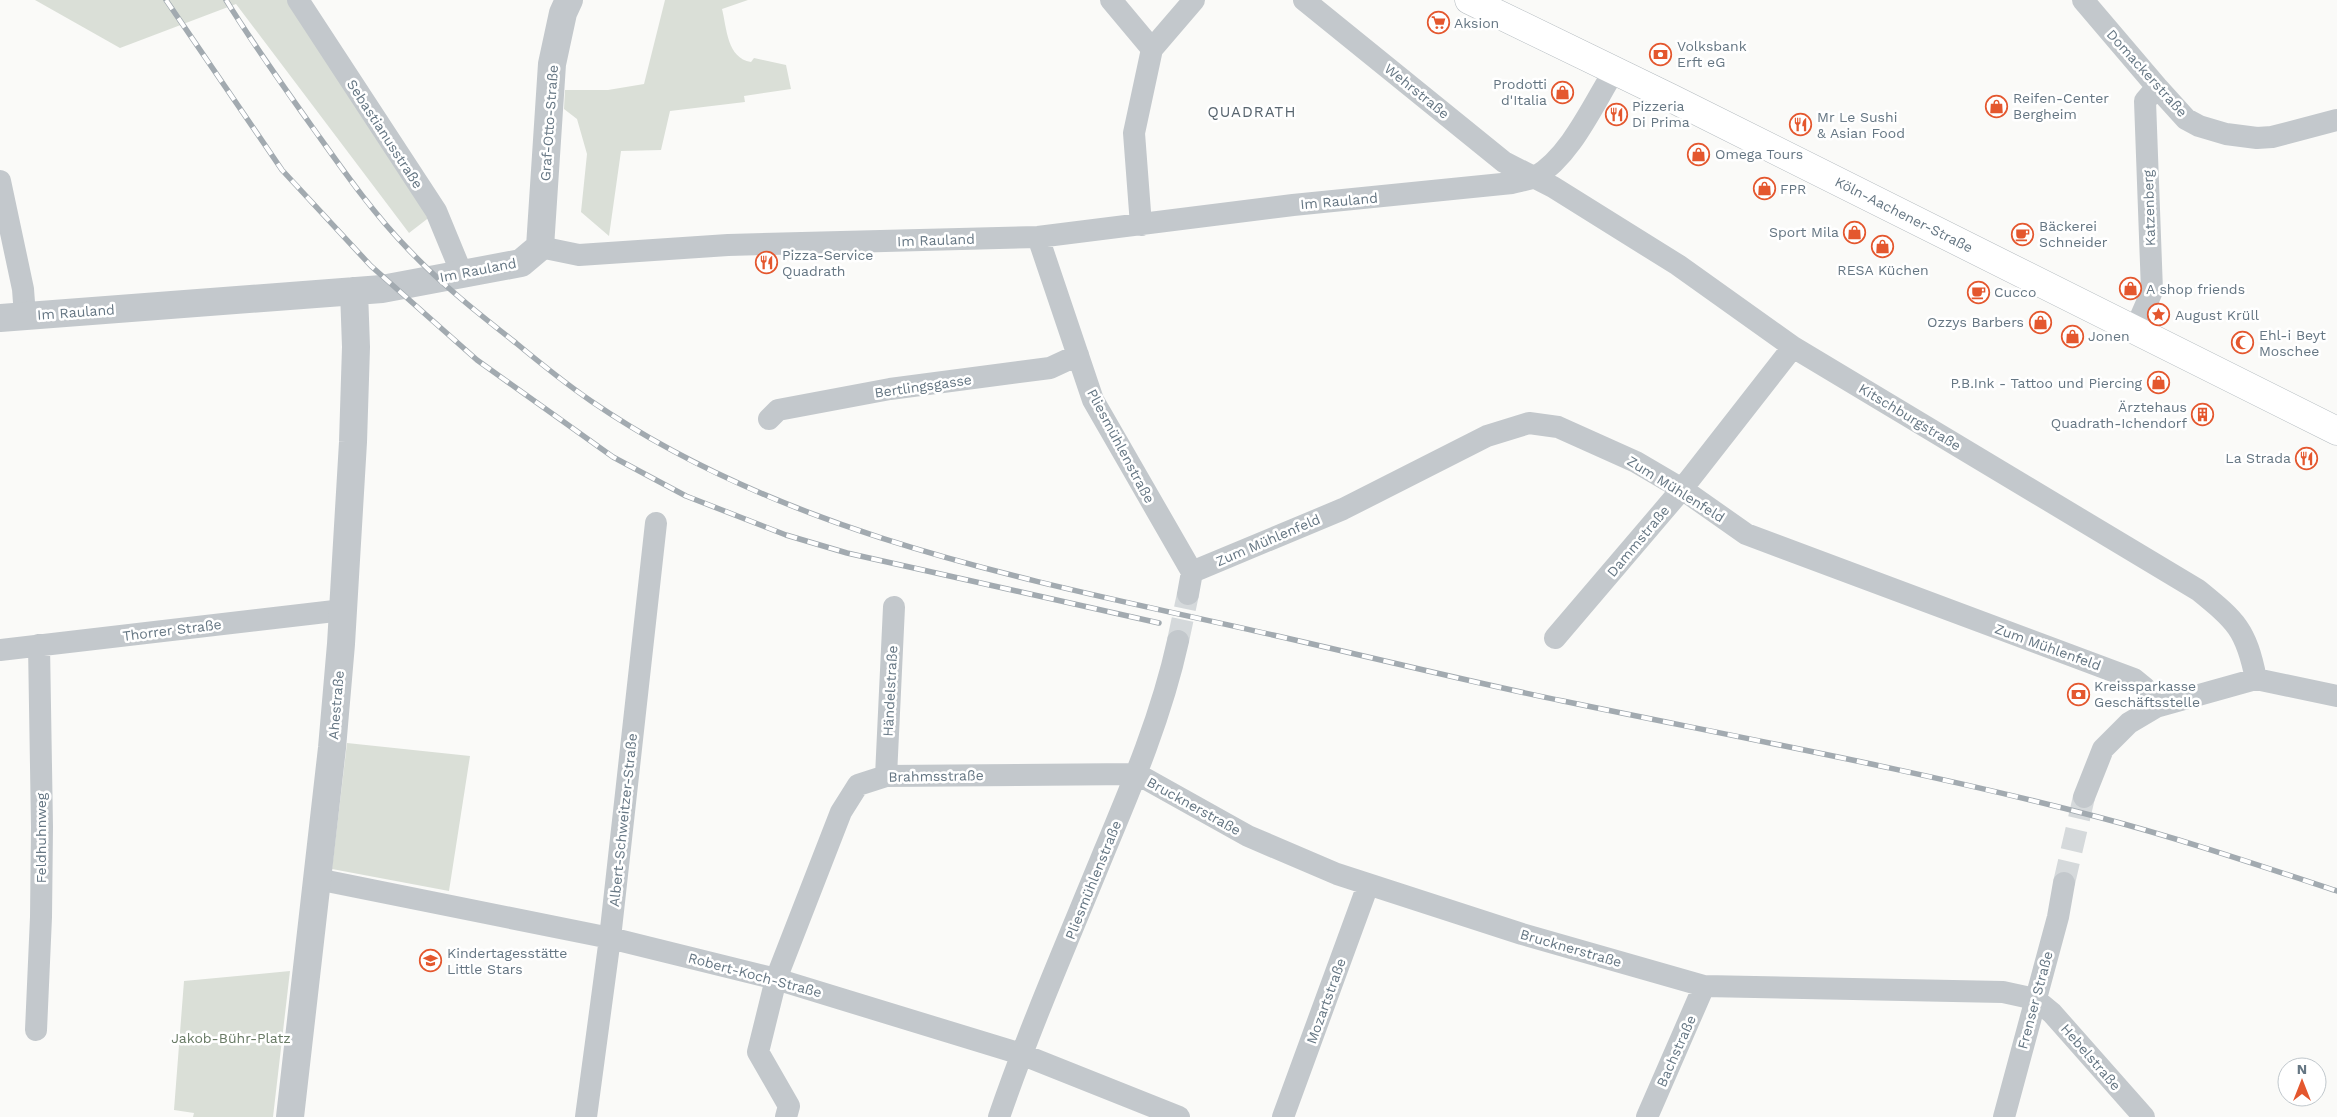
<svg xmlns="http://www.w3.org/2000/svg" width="2337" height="1117" font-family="'Work Sans',sans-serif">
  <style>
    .green { fill: #dadfd7 }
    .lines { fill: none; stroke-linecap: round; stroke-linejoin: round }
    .minor-tunnel { stroke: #d5d9db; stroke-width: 22; stroke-dasharray: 22 11; stroke-linecap: butt }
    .secondary-casing { stroke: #b3babf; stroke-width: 29 }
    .minor { stroke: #c3c8cc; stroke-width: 22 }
    .tertiary { stroke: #c3c8cc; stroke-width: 28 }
    .secondary { stroke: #fff; stroke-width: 28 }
    .rail-casing { stroke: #a2aab0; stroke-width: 5.5 }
    .rail { stroke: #fff; stroke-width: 4; stroke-dasharray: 11; stroke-linecap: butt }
    .labels { text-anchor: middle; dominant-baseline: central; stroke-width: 5; stroke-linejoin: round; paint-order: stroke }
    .poi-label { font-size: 14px; fill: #657683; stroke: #fff; text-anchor: start }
    .street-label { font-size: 14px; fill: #657683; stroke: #fff }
    .park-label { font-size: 14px; fill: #687a64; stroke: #fff }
    .neighbourhood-label { font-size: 15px; letter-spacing: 1px; fill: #57646e; stroke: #fff }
  </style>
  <rect width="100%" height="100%" fill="#fafaf8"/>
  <!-- green -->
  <path class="green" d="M35,0H288L431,216L409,233L236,4L120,48Z
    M665,0H748L722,9C727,29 727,58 751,62L754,58L786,65L791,89L744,96L745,102L670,111L661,150L621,151L609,236L581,212L587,154L577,119L564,109L565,90H608L644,84Z
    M347,743L470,756L449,891L332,869Z
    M290,971L273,1117H193L194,1113L174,1110L184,981Z"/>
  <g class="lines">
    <!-- minor-tunnel -->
    <path class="minor-tunnel" d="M1178,641L1188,594
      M2064,883L2084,797"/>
    <defs>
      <g id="secondary">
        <path id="s1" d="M1469,0L1671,98L2337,431"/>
      </g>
    </defs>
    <!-- secondary casing -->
    <use href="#secondary" class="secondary-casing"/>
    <!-- minor -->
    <path class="minor" d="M298,0L436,211L462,274
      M1111,0L1152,49
      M1304,0L1504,162L1553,187L1678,265L1793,347L2198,590C2236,621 2246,629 2256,679
      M2083,0L2157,87L2186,119L2199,126L2226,134L2257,138L2272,137L2337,120
      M0,181L23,289L25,316
      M1141,225L1134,133L1152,49L1194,0
      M1038,237L1093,400L1192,572L1188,594
      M540,247L579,255L728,245L1038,237L1293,205L1512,183C1519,181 1528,180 1535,177C1570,157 1593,105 1614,71
      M2135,330L2152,291L2145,101L2157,87
      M769,419L778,410L890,389L1050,368L1078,355
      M1192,572L1343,509L1487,436L1529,423L1558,427L1636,462L1682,489L1746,534L2134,679L2145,688L2156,707
      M1555,638L1682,489L1793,347
      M0,650L343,610
      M886,776L894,607
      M2084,797L2103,749L2129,723L2156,707L2256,679L2337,696
      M317,879L610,938L776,979L1021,1054L1179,1117
      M36,1030L41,917L42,827L39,645
      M586,1117L610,938L656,523
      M786,1117L789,1106L758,1052L776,979L841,812L858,785L886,776L1137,774L1248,836L1337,874L1522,934L1704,986L2003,992L2035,999L2052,1013L2144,1117
      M999,1117C1030,1027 1068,940 1104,852C1133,783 1162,714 1178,641
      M1283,1117L1368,885
      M1647,1117L1704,986
      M2004,1117L2058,917L2064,883"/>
    <!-- tertiary -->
    <path class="tertiary" d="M0,318L382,289L521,263L540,247L552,64L563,13L569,0
      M290,1117L332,748L341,644L353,442L356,347L354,291"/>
    <!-- secondary -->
    <use href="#secondary" class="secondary"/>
    <defs>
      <path id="rail" d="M166,0L282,170L371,266L477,360L613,457L686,496L786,535L847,553L1159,623
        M226,0C253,44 283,86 313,128C343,170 372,212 408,249C441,284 479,314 516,343C540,363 565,383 591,401C792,539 1040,582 1273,635C1370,657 1466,681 1563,701C1742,738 1921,771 2098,817C2178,838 2258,865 2337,891"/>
    </defs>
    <!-- rail casing -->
    <use href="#rail" class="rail-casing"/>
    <!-- rail -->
    <use href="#rail" class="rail"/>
  </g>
  <!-- icons -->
  <defs>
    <symbol id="supermarket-ring" viewBox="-11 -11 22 22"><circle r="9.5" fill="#fff" stroke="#e4572e" stroke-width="1.5"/><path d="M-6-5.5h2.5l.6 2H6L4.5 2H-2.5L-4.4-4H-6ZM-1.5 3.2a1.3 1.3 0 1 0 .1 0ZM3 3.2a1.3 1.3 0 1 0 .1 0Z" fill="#e4572e"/></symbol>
    <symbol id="bank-ring" viewBox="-11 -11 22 22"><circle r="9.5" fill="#fff" stroke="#e4572e" stroke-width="1.5"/><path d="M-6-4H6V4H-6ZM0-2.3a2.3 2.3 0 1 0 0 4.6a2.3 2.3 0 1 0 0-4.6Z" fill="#e4572e"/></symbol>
    <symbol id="shop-ring" viewBox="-11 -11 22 22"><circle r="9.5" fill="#fff" stroke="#e4572e" stroke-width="1.5"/><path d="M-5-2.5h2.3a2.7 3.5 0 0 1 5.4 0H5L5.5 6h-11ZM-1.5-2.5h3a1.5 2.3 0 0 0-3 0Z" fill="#e4572e"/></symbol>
    <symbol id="restaurant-ring" viewBox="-11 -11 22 22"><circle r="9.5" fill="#fff" stroke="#e4572e" stroke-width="1.5"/><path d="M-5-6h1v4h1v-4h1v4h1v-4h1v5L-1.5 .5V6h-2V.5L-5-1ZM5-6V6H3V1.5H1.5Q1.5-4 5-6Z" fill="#e4572e"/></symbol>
    <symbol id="cafe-ring" viewBox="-11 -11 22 22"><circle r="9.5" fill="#fff" stroke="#e4572e" stroke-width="1.5"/><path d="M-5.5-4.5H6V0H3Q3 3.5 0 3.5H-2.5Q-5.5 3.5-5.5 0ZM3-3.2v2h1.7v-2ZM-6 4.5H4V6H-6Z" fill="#e4572e"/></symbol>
    <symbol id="sight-ring" viewBox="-11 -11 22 22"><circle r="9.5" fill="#fff" stroke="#e4572e" stroke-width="1.5"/><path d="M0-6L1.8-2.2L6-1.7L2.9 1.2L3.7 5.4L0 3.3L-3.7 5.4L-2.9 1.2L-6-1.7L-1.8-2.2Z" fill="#e4572e"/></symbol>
    <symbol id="mosque-ring" viewBox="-11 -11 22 22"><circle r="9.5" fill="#fff" stroke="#e4572e" stroke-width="1.5"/><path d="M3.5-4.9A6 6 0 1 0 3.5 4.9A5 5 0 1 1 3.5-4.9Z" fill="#e4572e"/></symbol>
    <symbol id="building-ring" viewBox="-11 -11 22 22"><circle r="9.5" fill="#fff" stroke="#e4572e" stroke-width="1.5"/><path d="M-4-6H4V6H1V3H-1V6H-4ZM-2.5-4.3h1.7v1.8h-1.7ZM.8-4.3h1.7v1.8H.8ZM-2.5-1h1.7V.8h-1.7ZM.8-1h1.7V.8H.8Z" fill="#e4572e"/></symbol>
    <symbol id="school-ring" viewBox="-11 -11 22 22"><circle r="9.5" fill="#fff" stroke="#e4572e" stroke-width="1.5"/><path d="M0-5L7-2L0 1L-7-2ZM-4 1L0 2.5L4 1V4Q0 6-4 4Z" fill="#e4572e"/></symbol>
  </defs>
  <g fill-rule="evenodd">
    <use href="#supermarket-ring" x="1426" y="10" width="25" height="25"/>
    <use href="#bank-ring" x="1648" y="42" width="25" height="25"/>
    <use href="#shop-ring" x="1550" y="80" width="25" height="25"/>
    <use href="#shop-ring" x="1984" y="94" width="25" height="25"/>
    <use href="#restaurant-ring" x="1604" y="102" width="25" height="25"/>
    <use href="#restaurant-ring" x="1788" y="112" width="25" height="25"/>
    <use href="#shop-ring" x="1686" y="142" width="25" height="25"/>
    <use href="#shop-ring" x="1752" y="176" width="25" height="25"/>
    <use href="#shop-ring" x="1842" y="220" width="25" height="25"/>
    <use href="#cafe-ring" x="2010" y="222" width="25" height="25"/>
    <use href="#shop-ring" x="1870" y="234" width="25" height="25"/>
    <use href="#restaurant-ring" x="754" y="250" width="25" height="25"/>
    <use href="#shop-ring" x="2118" y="276" width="25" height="25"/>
    <use href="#cafe-ring" x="1966" y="280" width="25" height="25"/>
    <use href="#sight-ring" x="2146" y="302" width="25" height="25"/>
    <use href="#shop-ring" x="2028" y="310" width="25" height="25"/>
    <use href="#shop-ring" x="2060" y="324" width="25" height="25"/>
    <use href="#mosque-ring" x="2230" y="330" width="25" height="25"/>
    <use href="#shop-ring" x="2146" y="370" width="25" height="25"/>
    <use href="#building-ring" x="2190" y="402" width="25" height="25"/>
    <use href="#restaurant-ring" x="2294" y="446" width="25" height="25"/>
    <use href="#bank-ring" x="2066" y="682" width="25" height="25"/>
    <use href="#school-ring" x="418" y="948" width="25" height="25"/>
  </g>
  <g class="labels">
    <!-- poi labels -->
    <g class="poi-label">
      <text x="1454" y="23">Aksion</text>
      <text x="1677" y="46">Volksbank<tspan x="1677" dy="16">Erft eG</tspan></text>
      <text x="1547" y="84" text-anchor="end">Prodotti<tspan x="1547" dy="16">d'Italia</tspan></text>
      <text x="2013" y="98">Reifen-Center<tspan x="2013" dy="16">Bergheim</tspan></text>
      <text x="1632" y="106">Pizzeria<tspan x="1632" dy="16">Di Prima</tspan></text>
      <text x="1817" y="117">Mr Le Sushi<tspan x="1817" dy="16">&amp; Asian Food</tspan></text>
      <text x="1715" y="154">Omega Tours</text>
      <text x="1780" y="189">FPR</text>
      <text x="2039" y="226">Bäckerei<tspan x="2039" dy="16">Schneider</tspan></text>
      <text x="1839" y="232" text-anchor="end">Sport Mila</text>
      <text x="782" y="255">Pizza-Service<tspan x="782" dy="16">Quadrath</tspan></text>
      <text x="1883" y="270" text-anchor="middle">RESA Küchen</text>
      <text x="2146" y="289">A shop friends</text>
      <text x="1994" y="292">Cucco</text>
      <text x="2175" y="315">August Krüll</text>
      <text x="2024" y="322" text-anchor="end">Ozzys Barbers</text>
      <text x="2259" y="335">Ehl-i Beyt<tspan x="2259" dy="16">Moschee</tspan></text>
      <text x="2088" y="336">Jonen</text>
      <text x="2142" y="383" text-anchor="end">P.B.Ink - Tattoo und Piercing</text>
      <text x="2187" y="407" text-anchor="end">Ärztehaus<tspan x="2187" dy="16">Quadrath-Ichendorf</tspan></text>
      <text x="2291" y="458" text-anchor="end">La Strada</text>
      <text x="2094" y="686">Kreissparkasse<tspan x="2094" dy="16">Geschäftsstelle</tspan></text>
      <text x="447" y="953">Kindertagesstätte<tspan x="447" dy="16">Little Stars</tspan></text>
    </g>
    <!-- street labels -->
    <g class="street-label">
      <text transform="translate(2147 73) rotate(48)">Domackerstraße</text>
      <text transform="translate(1417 91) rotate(39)">Wehrstraße</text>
      <text transform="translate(549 123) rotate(-86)">Graf-Otto-Straße</text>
      <text transform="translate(385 134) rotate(57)">Sebastianusstraße</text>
      <text transform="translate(1339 201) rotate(-5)">Im Rauland</text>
      <text transform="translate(2149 208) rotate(-92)">Katzenberg</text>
      <text stroke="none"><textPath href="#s1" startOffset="485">Köln-Aachener-Straße</textPath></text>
      <text transform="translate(936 240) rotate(-2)">Im Rauland</text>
      <text transform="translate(478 270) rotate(-11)">Im Rauland</text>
      <text transform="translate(76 312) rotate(-4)">Im Rauland</text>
      <text transform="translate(923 386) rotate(-8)">Bertlingsgasse</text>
      <text transform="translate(1910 417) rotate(31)">Kitschburgstraße</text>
      <text transform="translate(1121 446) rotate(62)">Pliesmühlenstraße</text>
      <text transform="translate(1676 489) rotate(32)">Zum Mühlenfeld</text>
      <text transform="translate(1268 540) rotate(-23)">Zum Mühlenfeld</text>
      <text transform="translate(1638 541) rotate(-50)">Dammstraße</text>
      <text transform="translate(172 630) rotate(-7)">Thorrer Straße</text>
      <text transform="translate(2048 647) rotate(20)">Zum Mühlenfeld</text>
      <text transform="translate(890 691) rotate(-87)">Händelstraße</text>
      <text transform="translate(336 705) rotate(-85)">Ahestraße</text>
      <text transform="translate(936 776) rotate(-1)">Brahmsstraße</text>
      <text transform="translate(1194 806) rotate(29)">Brucknerstraße</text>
      <text transform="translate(623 820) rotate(-84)">Albert-Schweitzer-Straße</text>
      <text transform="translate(41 838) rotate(-90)">Feldhuhnweg</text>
      <text transform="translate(1093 880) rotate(-68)">Pliesmühlenstraße</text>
      <text transform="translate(1571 948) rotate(16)">Brucknerstraße</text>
      <text transform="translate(755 975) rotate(15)">Robert-Koch-Straße</text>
      <text transform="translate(2035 1000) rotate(-75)">Frenser Straße</text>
      <text transform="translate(1326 1001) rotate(-70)">Mozartstraße</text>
      <text transform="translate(1676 1051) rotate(-66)">Bachstraße</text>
      <text transform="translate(2091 1057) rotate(49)">Hebelstraße</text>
    </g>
    <!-- park labels -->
    <g class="park-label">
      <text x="231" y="1038">Jakob-Bühr-Platz</text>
    </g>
    <!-- neighbourhood labels -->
    <g class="neighbourhood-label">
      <text x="1252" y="112">QUADRATH</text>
    </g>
  </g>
  <!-- north arrow -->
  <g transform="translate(2302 1082)"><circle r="24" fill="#ffffff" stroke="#c1c8cd"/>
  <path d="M0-4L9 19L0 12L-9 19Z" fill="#e4572e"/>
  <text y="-8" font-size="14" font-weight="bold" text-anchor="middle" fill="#657683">N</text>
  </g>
</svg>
